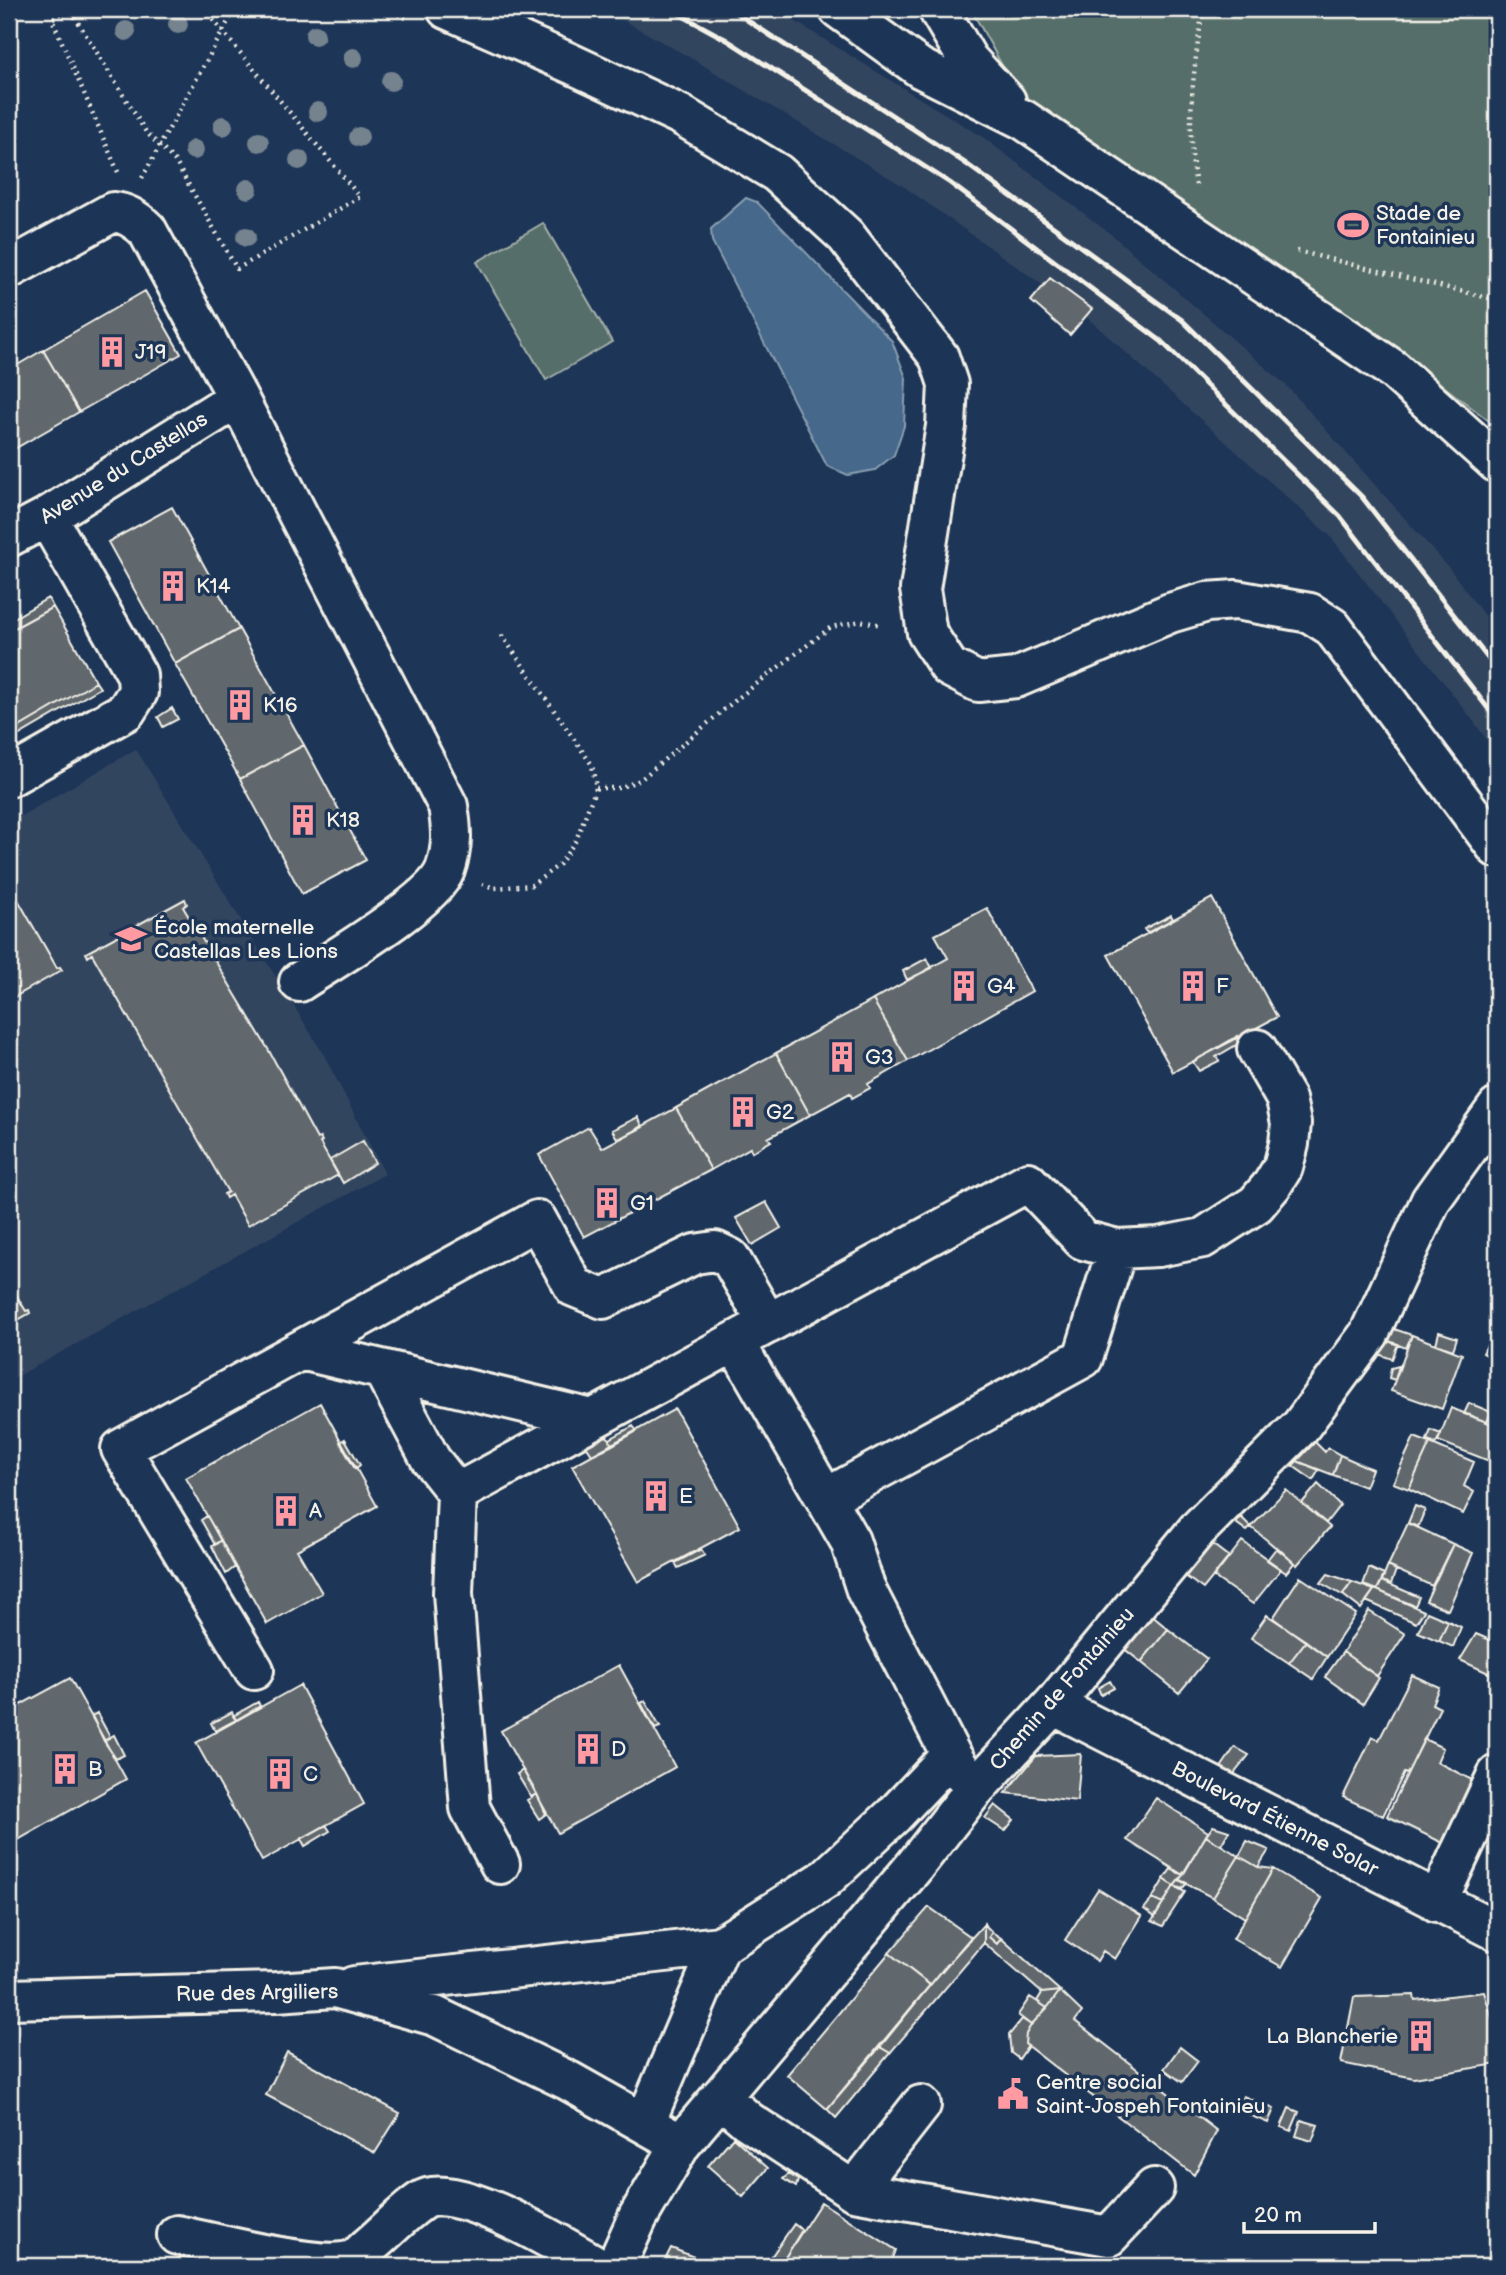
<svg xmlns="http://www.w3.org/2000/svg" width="1506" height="2275" font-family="'Balsamiq Sans',sans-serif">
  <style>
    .built { fill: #31445e }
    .green { fill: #566e6b; stroke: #a5b0aa; stroke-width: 2 }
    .water { fill: #44688b; stroke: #8a9fb0; stroke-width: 2 }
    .building { fill: #61686d; stroke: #f4f1e8; stroke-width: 2 }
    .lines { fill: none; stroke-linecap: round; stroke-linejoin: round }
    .minor-casing { stroke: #f4f1e8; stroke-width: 44 }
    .path { stroke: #f4f1e8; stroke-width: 4.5; stroke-dasharray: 2 5; stroke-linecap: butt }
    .minor { stroke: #1d3557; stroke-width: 38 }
    .rail { stroke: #f4f1e8; stroke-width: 5 }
    .tree { fill: #75838f }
    .labels { text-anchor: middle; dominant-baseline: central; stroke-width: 7; stroke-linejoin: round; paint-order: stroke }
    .poi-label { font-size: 21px; fill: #f4f1e8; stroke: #1d3557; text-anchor: start }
    .street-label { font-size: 21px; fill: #f4f1e8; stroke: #1d3557 }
  </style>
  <rect width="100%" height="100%" fill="#1d3557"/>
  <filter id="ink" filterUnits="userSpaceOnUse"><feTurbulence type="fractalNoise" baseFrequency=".0143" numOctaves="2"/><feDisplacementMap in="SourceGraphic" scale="14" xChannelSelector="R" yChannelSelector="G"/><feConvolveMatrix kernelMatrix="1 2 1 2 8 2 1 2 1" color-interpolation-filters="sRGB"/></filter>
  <g filter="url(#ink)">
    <!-- built -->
    <path class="built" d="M603,9H775L984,138L1112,235L1286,385L1450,569L1497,633V754L1471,718L1330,536L1082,313L903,186L696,61Z
      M136,749L324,1055L385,1174L9,1381V823Z"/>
    <!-- green -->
    <path class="green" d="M971,9H1497V427L1396,350L1021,100Z
      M543,223L612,342L546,380L477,262Z"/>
    <!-- water -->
    <path class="water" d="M746,198L757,202L892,341L906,378L904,426L894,455L875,470L848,475L827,466L712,241L711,229Z"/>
    <!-- building -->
    <path class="building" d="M1050,278L1092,309L1070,335L1031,301Z
      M145,291L181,354L79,412L43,350Z
      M43,350L79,412L9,452V370Z
      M172,507L239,629L175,664L108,542Z
      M48,598L53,607L9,631V621Z
      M53,607L96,682L9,733V631Z
      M239,629L304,745L240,779L175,664Z
      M96,682L100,688L9,741V733Z
      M172,708L178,719L163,727L158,717Z
      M304,745L366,860L302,894L240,779Z
      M9,884L57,968L60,967L62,970L9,1000Z
      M1212,898L1277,1017L1173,1072L1108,955Z
      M185,899L187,904L183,907L268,1049L317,1139L320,1138L322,1141L320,1143L338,1175L248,1225L231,1195L226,1198L224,1194L228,1192L92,954L88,957L86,953Z
      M987,908L1032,991L908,1061L873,1000L948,958L935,935Z
      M1171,915L1173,919L1147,933L1144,929Z
      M927,958L932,968L907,980L903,971Z
      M873,1000L908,1061L868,1084L870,1088L852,1098L850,1093L810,1115L776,1053Z
      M1238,1036L1241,1042L1216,1057L1219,1061L1199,1071L1193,1062Z
      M776,1053L810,1115L768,1138L771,1141L752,1152L750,1148L711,1170L676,1108Z
      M676,1108L711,1170L584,1237L539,1155L589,1127L602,1148Z
      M638,1117L643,1127L618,1140L612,1130Z
      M363,1141L375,1163L343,1183L330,1160Z
      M766,1202L781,1228L752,1245L736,1218Z
      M9,1281L15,1293L9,1297Z
      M15,1293L26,1311L29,1310L30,1313L9,1325V1297Z
      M1391,1328L1412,1335L1406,1348L1385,1340Z
      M1439,1332L1457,1338L1453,1350L1436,1344Z
      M1412,1335L1462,1354L1442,1409L1391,1391Z
      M1492,1335L1497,1338V1360L1483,1353Z
      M1385,1340L1398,1344L1392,1359L1378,1354Z
      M1399,1366L1395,1380L1389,1378L1391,1368Z
      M320,1403L377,1506L297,1550L322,1593L267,1624L186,1478Z
      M1469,1403L1491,1412L1487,1422L1464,1414Z
      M1451,1408L1497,1426V1464L1438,1441Z
      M675,1409L740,1527L638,1582L572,1466Z
      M633,1426L637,1431L611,1446L610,1439Z
      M1431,1430L1441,1434L1436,1443L1427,1440Z
      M606,1436L610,1439L611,1446L592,1455L586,1446Z
      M1414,1437L1430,1443L1409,1489L1393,1483Z
      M345,1439L360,1465L355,1469L340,1442Z
      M1315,1442L1325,1452L1328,1448L1340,1455L1333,1475L1297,1461Z
      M1430,1443L1474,1462L1464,1486L1474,1492L1463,1514L1409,1489Z
      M1340,1455L1372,1469L1365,1487L1333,1475Z
      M1297,1461L1319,1470L1313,1480L1293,1466Z
      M1318,1484L1340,1505L1326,1523L1302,1503Z
      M1286,1490L1330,1527L1297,1565L1251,1527Z
      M1415,1506L1425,1510L1418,1527L1408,1523Z
      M207,1516L221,1540L215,1545L201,1520Z
      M1241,1517L1251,1527L1247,1531L1236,1523Z
      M1408,1523L1453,1544L1432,1586L1388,1566Z
      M221,1540L235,1567L226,1574L212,1546Z
      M1242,1541L1281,1569L1253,1604L1214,1577Z
      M1212,1544L1229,1557L1203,1589L1184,1575Z
      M1453,1544L1473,1553L1448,1610L1426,1601Z
      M1277,1547L1294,1563L1286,1573L1267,1560Z
      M701,1549L705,1555L678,1568L675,1563Z
      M1388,1566L1396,1570L1391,1584L1382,1581Z
      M1369,1568L1384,1575L1377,1590L1363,1585Z
      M1328,1574L1352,1582L1342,1595L1321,1583Z
      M1300,1577L1356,1614L1327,1657L1273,1618Z
      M1382,1581L1419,1597L1415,1606L1377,1590Z
      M1352,1582L1374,1590L1361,1609L1343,1595Z
      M1374,1590H1377L1424,1611L1416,1623L1366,1601Z
      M1369,1611L1405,1634L1377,1676L1343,1652Z
      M1427,1612L1448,1621L1439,1641L1418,1632Z
      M1150,1614L1168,1629L1141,1662L1122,1647Z
      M1267,1615L1306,1641L1289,1663L1251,1638Z
      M1448,1621L1461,1627L1453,1647L1439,1641Z
      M1168,1629L1207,1659L1179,1693L1141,1662Z
      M1476,1634L1497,1643V1677L1460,1660Z
      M1306,1641L1327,1657L1313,1679L1289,1663Z
      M1343,1652L1379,1678L1363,1704L1325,1677Z
      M619,1665L675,1767L558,1833L501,1731Z
      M1412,1675L1439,1687L1432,1704L1440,1708L1407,1774L1404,1773L1383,1816L1343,1797L1372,1737L1379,1740Z
      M70,1678L126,1779L9,1845V1711Z
      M1110,1681L1114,1688L1101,1695L1098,1688Z
      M300,1685L364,1804L262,1861L196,1743Z
      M645,1701L660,1727L655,1729L641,1703Z
      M258,1702L260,1706L236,1720L233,1716Z
      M232,1712L236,1720L215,1731L211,1723Z
      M97,1713L110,1737L104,1741L92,1716Z
      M114,1735L124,1755L116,1759L104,1741Z
      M1424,1739L1443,1748L1437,1762L1476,1782L1447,1845L1387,1816Z
      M1235,1747L1249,1755L1233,1775L1220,1769Z
      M1081,1754L1077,1801L1005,1793L1036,1756Z
      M523,1770L537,1794L531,1797L517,1774Z
      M537,1794L546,1814L539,1819L527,1800Z
      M1156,1798L1208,1832L1183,1875L1127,1840Z
      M995,1805L1014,1820L1005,1831L985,1818Z
      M326,1825L330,1831L305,1846L301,1839Z
      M1213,1826L1229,1831L1221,1845L1206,1836Z
      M1206,1836L1239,1856L1213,1898L1179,1880Z
      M1247,1841L1269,1850L1258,1867L1239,1856Z
      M1239,1856L1258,1867L1273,1869L1245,1918L1213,1898Z
      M1171,1869L1183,1875L1174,1886L1164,1879Z
      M1273,1869L1322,1898L1282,1967L1233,1939Z
      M1164,1879L1174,1886L1163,1904L1152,1899Z
      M1179,1880L1187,1883L1182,1889L1174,1886Z
      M1174,1886L1185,1892L1163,1926L1152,1921Z
      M1098,1889L1142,1916L1115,1959L1103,1951L1097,1961L1065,1940Z
      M1152,1899L1163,1904L1155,1917L1144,1909Z
      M929,1907L971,1937L930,1985L889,1953Z
      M984,1924L992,1932L989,1937L997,1944L1001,1938L1060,1991L1042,1993L984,1943Z
      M984,1924V1943L890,2053L880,2047L944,1968Z
      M992,1932L1001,1938L997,1944L989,1937Z
      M889,1953L930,1985L827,2109L787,2075Z
      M1060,1991L1047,2008L1037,2001L1042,1993Z
      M1060,1991L1082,2012L1075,2021L1217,2131L1194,2175L1025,2044L1026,2034L1031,2025L1047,2008Z
      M1484,1992L1494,2025L1497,2064L1414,2078L1341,2063L1354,1997L1414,1995L1415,2000Z
      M1030,1997L1047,2008L1031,2025L1018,2015Z
      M1022,2019L1031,2025L1026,2034L1025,2044L1028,2046L1019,2059L1011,2053L1009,2035Z
      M880,2047L890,2053L836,2118L827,2109Z
      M1180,2047L1198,2061L1182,2082L1164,2069Z
      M287,2052L400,2113L375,2153L266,2095Z
      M1243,2096L1274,2109L1268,2123L1237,2110Z
      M1289,2108L1299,2112L1291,2131L1281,2127Z
      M1301,2120L1318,2125L1312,2141L1296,2136Z
      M733,2137L768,2168L743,2197L708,2166Z
      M789,2174L798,2180L796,2187L783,2179Z
      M821,2202L896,2250L890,2266H785L781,2264Z
      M794,2224L802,2230L781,2264L771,2257Z
      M671,2248L717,2266H662Z"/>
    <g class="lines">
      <defs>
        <path id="minor" d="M447,9L572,64L681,115L777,173L846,236L939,357L948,384L946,426L920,589L927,633L949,667L978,682L1016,678L1170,613L1207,602L1236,600L1310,613L1332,627L1497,848
          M839,9L920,68L1024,120L1394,370L1497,463
          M938,9L968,60L1006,101
          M9,269L113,212C127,213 137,220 147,230L238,398L448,806C452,830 453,847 445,870C433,902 331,961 299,982
          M9,537L47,517L238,398
          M9,777L126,711L138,692L137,675L47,517
          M735,1342L850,1541L866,1590L951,1755L965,1776
          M301,1350L592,1419
          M383,1370L431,1460L457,1493
          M826,1498L1083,1358L1117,1249
          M254,1670L121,1449L537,1220L574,1287L603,1299L695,1254L715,1251L730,1258L768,1324
          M1053,1705L1497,1931
          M500,1864L470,1808L453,1593L457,1493L1028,1182L1083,1240L1117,1249L1158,1247L1203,1238L1256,1204L1272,1185L1283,1167L1289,1144L1291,1123L1286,1099L1257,1049
          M1437,1902L1497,1775
          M354,1986L720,1946L824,1880L894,1815L951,1755
          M9,1999L276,1992L335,1988L435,2016L569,2081L681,2144
          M720,2097L748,2121L854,2191L1109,2236L1154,2188
          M645,2123L720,1946
          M854,2191L921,2105
          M177,2235C215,2243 320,2271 352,2260C358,2258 363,2251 368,2247C386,2232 402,2214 421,2201C454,2178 565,2248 597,2266
          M616,2266L638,2217L681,2144L913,1868L974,1790L1053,1705L1197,1530L1301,1426L1369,1334L1431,1200L1497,1108"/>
      </defs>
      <!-- minor casing -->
      <use href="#minor" class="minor-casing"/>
      <!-- path -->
      <path class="path" d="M385,9L406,18
        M118,172L52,19L70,9L146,132L175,161L237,269L360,197L204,9
        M142,178L235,9
        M1196,185C1185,128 1194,66 1203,9
        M1297,251L1497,300
        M596,788H619L640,780L738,698L831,627L861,621L882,625
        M482,884L495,888L532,885L560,864L576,840L596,788L592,765L501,634"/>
      <!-- minor -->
      <use href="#minor" class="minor"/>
      <!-- rail -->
      <path class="rail" d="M670,9L727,40L950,183L1161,341L1340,516L1497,720
        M730,9L965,163L1182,320L1362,497L1497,670"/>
    </g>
    <!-- trees -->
    <g class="tree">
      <circle cx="178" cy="24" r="10"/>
      <circle cx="126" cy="31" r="10"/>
      <circle cx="315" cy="35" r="10"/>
      <circle cx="353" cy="58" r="10"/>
      <circle cx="391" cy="81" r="10"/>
      <circle cx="318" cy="112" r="10"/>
      <circle cx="223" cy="126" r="10"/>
      <circle cx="359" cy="137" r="10"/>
      <circle cx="259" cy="142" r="10"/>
      <circle cx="194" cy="150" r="10"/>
      <circle cx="299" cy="160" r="10"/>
      <circle cx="248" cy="189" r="10"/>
      <circle cx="246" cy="237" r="10"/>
    </g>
  </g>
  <!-- icons -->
  <defs>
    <symbol id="stadium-bare" viewBox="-9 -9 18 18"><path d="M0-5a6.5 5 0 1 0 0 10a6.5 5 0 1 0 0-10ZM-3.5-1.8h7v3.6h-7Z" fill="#ff9aa2" stroke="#1d3557" stroke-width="2.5" paint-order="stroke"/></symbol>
    <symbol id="building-bare" viewBox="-9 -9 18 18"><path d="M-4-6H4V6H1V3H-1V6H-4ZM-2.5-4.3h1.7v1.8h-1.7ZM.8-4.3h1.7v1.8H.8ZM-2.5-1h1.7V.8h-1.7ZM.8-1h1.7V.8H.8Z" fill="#ff9aa2" stroke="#1d3557" stroke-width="2.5" paint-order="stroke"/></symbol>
    <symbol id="school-bare" viewBox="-9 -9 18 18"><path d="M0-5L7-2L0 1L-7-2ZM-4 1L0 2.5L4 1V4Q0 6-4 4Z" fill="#ff9aa2" stroke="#1d3557" stroke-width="2.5" paint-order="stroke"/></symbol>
    <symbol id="civic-bare" viewBox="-9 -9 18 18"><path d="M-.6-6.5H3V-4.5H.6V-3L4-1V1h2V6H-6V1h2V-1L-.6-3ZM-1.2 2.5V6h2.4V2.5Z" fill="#ff9aa2" stroke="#1d3557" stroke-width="2.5" paint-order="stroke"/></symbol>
  </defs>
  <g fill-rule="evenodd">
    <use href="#stadium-bare" x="1331" y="203" width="44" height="44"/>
    <use href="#building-bare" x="90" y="330" width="44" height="44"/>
    <use href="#building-bare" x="151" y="564" width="44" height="44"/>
    <use href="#building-bare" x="218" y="683" width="44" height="44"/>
    <use href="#building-bare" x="281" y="798" width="44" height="44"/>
    <use href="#school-bare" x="109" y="917" width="44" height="44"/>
    <use href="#building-bare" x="942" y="964" width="44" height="44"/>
    <use href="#building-bare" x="1171" y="964" width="44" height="44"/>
    <use href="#building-bare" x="820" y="1035" width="44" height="44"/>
    <use href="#building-bare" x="721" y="1090" width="44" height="44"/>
    <use href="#building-bare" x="585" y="1181" width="44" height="44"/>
    <use href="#building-bare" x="634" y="1474" width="44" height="44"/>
    <use href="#building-bare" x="264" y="1489" width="44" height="44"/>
    <use href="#building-bare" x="566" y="1727" width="44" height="44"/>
    <use href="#building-bare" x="43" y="1747" width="44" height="44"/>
    <use href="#building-bare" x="258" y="1752" width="44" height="44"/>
    <use href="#building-bare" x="1399" y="2014" width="44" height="44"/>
    <use href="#civic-bare" x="991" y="2072" width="44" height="44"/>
  </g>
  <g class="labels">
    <!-- poi labels -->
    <g class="poi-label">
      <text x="1376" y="213">Stade de<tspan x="1376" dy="24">Fontainieu</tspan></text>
      <text x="135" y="352">J19</text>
      <text x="196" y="586">K14</text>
      <text x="263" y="705">K16</text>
      <text x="326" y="820">K18</text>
      <text x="154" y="927">École maternelle<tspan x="154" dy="24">Castellas Les Lions</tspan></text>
      <text x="987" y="986">G4</text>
      <text x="1216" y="986">F</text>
      <text x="865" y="1057">G3</text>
      <text x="766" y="1112">G2</text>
      <text x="630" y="1203">G1</text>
      <text x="679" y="1496">E</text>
      <text x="309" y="1511">A</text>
      <text x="611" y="1749">D</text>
      <text x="88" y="1769">B</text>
      <text x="303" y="1774">C</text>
      <text x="1398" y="2036" text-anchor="end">La Blancherie</text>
      <text x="1036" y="2082">Centre social<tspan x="1036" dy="24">Saint-Jospeh Fontainieu</tspan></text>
    </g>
    <!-- street labels -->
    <g class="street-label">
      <text transform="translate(124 468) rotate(-32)">Avenue du Castellas</text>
      <text transform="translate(1062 1689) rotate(-49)">Chemin de Fontainieu</text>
      <text transform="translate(1275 1819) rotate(27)">Boulevard Étienne Solar</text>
      <text transform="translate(257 1993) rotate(-1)">Rue des Argiliers</text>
    </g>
  </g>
  <!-- margin -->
  <rect width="1506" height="2275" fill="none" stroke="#1d3557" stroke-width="35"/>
  <rect x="18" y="18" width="1471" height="2240" fill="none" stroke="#f4f1e8" stroke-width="2.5" filter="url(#ink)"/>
  <!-- scale -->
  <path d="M1244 2222v10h131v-10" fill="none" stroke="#f4f1e8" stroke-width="3.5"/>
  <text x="1254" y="2222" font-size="21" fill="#f4f1e8" stroke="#1d3557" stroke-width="5" paint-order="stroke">20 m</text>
</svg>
